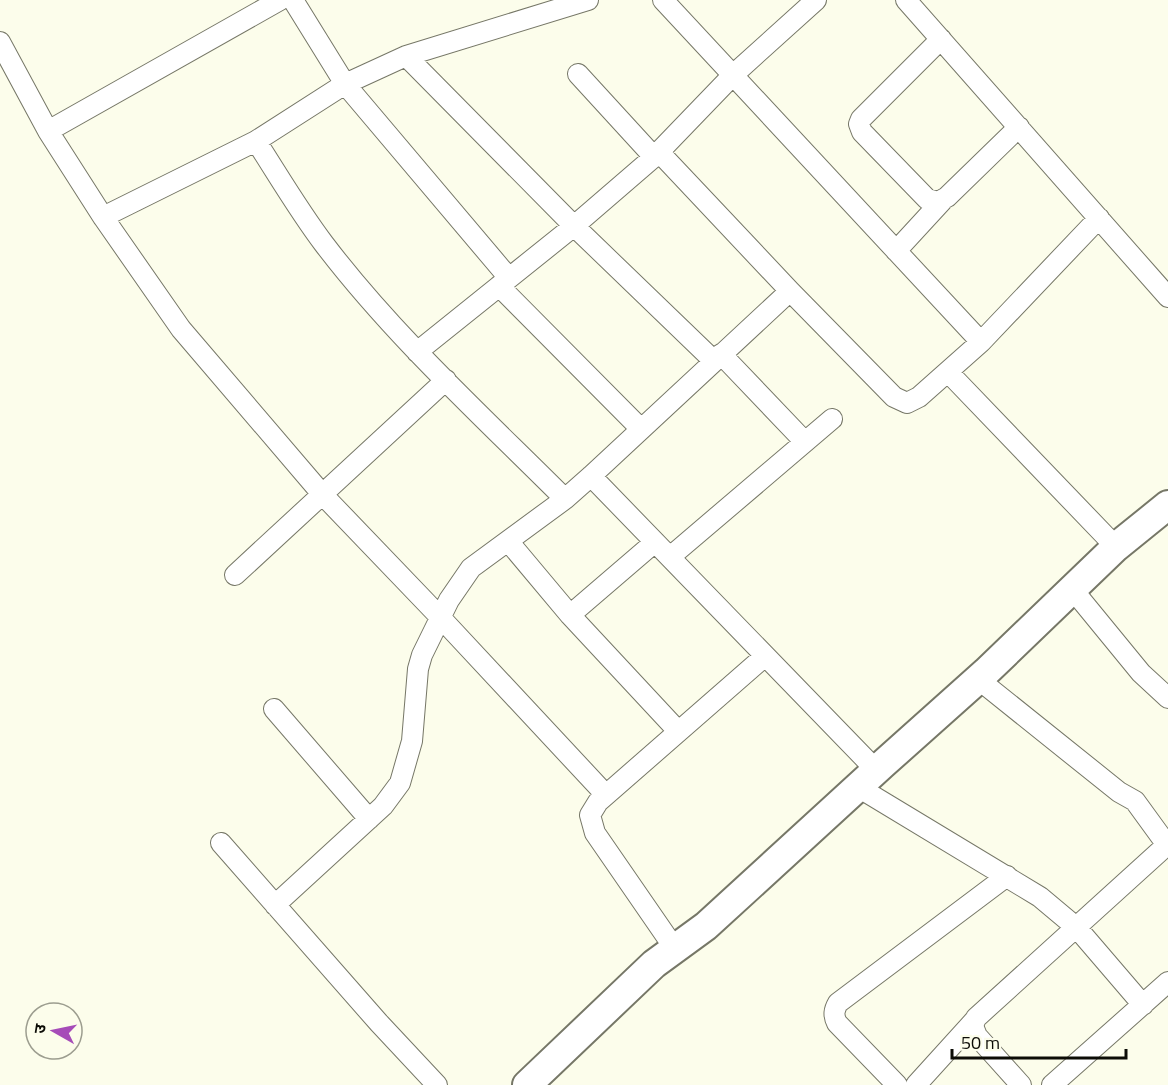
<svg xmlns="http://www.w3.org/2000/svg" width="1168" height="1085" font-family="'Titillium Web','Noto Sans Devanagari',sans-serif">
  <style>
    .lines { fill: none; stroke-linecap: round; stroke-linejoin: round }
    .street-casing { stroke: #767767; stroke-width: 22 }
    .secondary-casing { stroke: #767767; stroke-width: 32 }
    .street { stroke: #fff; stroke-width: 20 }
    .secondary { stroke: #fff; stroke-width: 28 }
  </style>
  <rect width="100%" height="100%" fill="#fcfdeb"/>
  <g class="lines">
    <defs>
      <path id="street" d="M293,0L345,84L509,278
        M663,0L981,342
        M906,0L1168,297
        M941,39L861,119L859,124L862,132L927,199L938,202L947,197L1019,127
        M0,42L48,131L103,217L181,329L322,494L440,617L606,795
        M406,56L574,226L714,361
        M578,74L654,157
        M48,131L280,0
        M256,141C278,175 299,211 324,244C394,336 483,417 565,499
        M659,152L790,291L894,397L907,403L919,397L981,342L1099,218
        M103,217L256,141L345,84L406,56L588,0
        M896,251L942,201
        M499,286L641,429
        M417,352L574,226L654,157L733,75L816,0
        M721,354L805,442
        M948,372L1116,547
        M591,476L876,770
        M508,541L570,615L678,731
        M670,557L832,419
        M235,575L446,380
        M1073,590L1141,673L1168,698
        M570,615L655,542
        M978,679L1119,792L1135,801L1167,845
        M274,709L369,819
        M858,787L1040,897L1077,928L1143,1005
        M221,843L379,1023L437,1085
        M275,905L383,806L400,783L412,741L418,669L422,655L449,600L471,568L565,499L591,476L790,291
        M675,949L595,833L590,815L598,802L765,656
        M897,1085L837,1023C833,1015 834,1010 838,1003L1007,876
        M916,1085L974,1021
        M1021,1085L977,1036L973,1026L976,1018L1168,844
        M1052,1085L1168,982"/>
      <path id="secondary" d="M527,1085L654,964L706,926L883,764L986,672L1116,547L1168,505"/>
    </defs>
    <!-- street casing -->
    <use href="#street" class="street-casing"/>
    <!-- secondary casing -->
    <use href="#secondary" class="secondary-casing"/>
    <!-- street -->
    <use href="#street" class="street"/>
    <!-- secondary -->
    <use href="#secondary" class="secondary"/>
  </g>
  <!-- north arrow -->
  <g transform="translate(54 1031) rotate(279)"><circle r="28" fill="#fcfdeb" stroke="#9c9d8f" stroke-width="1.5"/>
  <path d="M0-4.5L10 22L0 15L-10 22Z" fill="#a64cb8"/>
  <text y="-9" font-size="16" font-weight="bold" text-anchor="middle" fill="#0c0c06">उ</text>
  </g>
  <!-- scale -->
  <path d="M952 1049v9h174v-9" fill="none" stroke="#0c0c06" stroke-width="3"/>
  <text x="961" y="1049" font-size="18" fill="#0c0c06" stroke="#fcfdeb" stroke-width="4.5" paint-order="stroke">50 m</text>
</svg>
